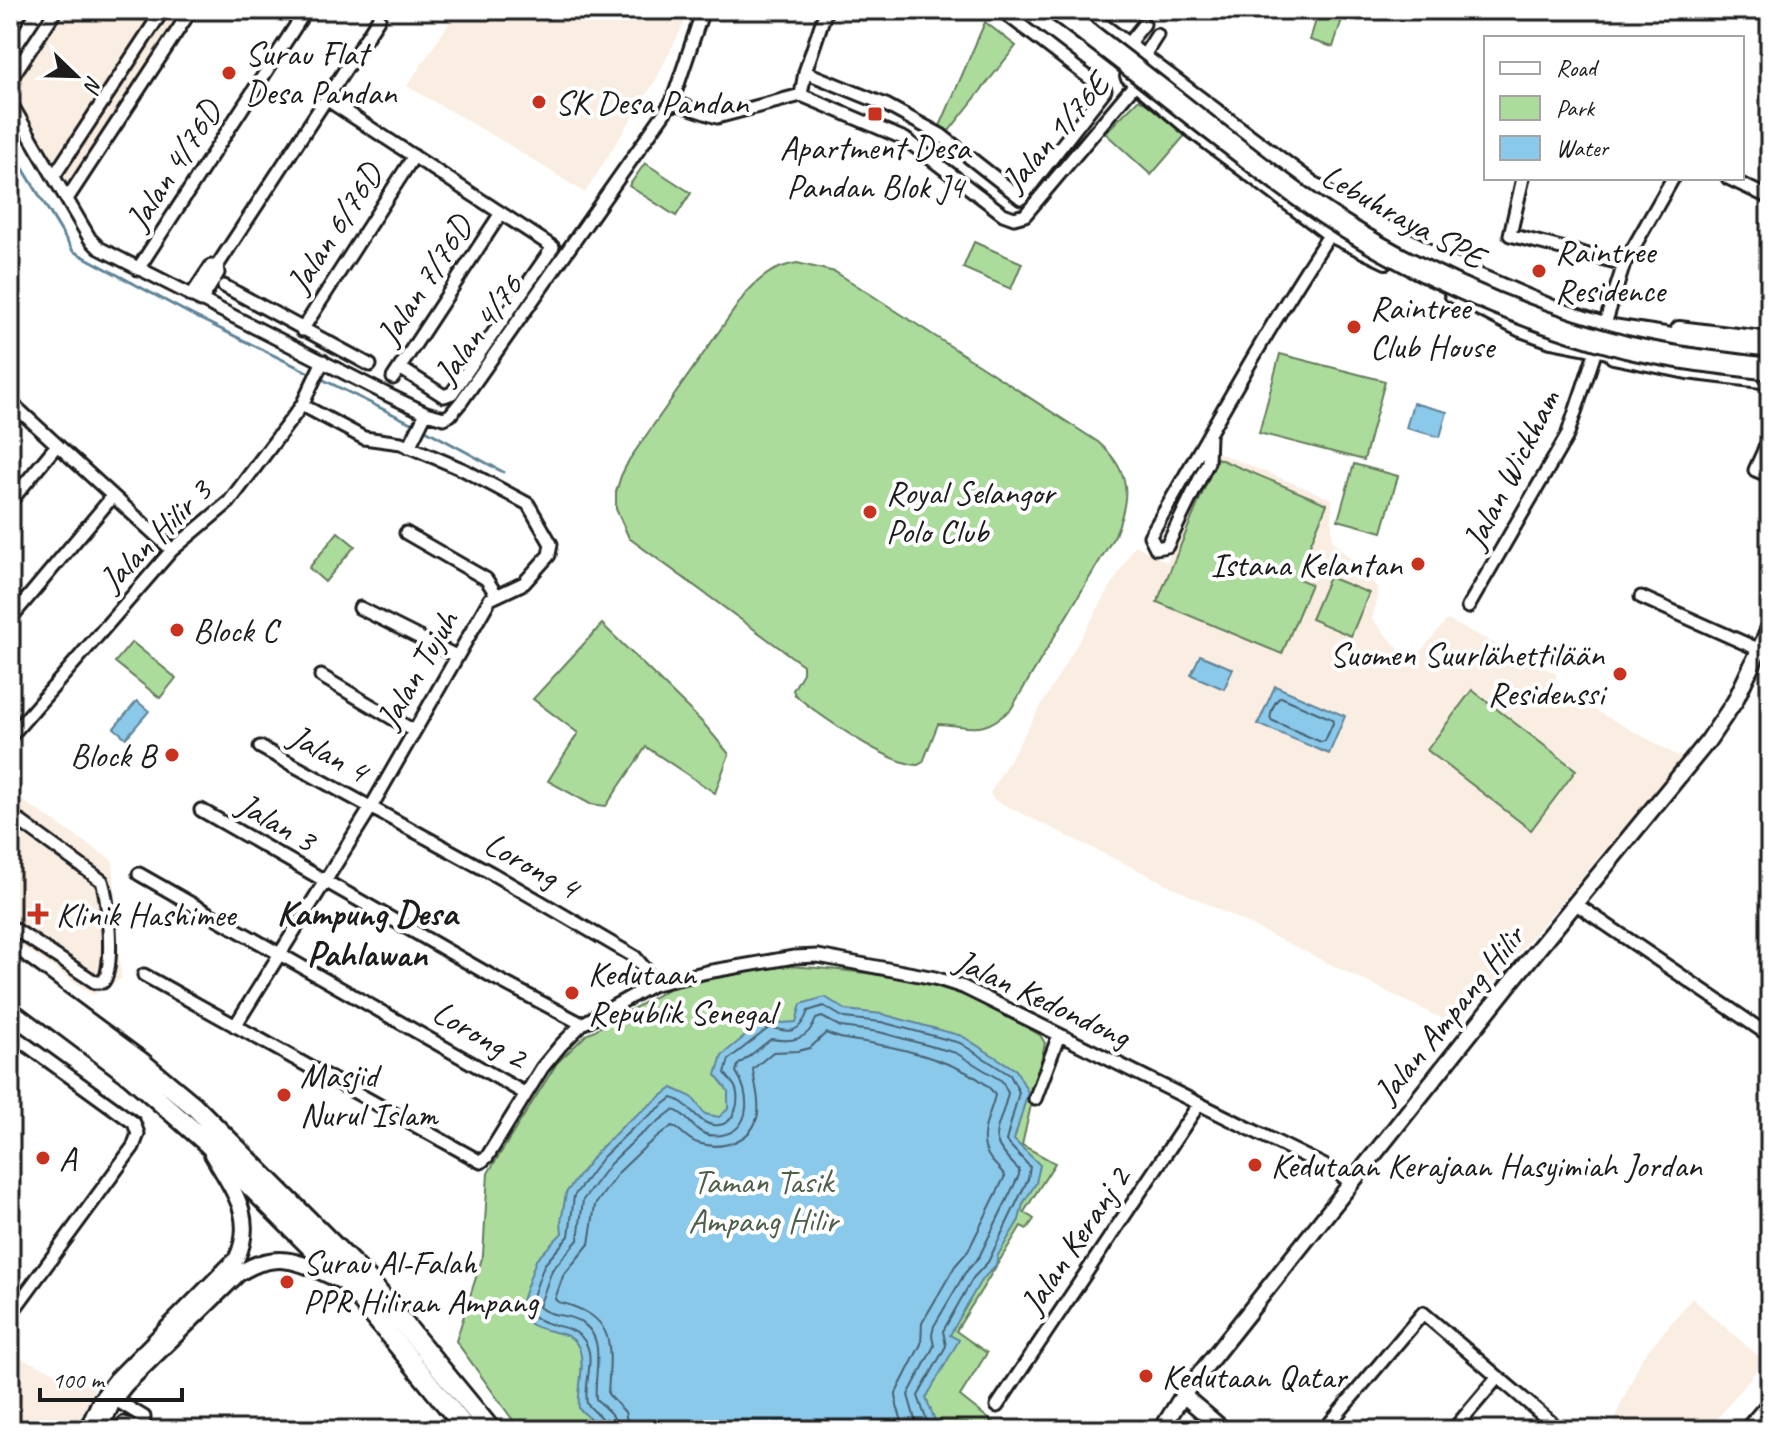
<svg xmlns="http://www.w3.org/2000/svg" width="1780" height="1440" font-family="Caveat,sans-serif">
  <style>
    .built { fill: #faeee2 }
    .green { fill: #acdc9c; stroke: #647c5c; stroke-width: 2 }
    .water { fill: #8bc9eb; stroke: #5f8498; stroke-width: 2 }
    .lines { fill: none; stroke-linecap: round; stroke-linejoin: round }
    .shore { stroke: #48616f; stroke-width: 2 }
    .stream { stroke: #5f8498; stroke-width: 3 }
    .minor-casing { stroke: #1c1c1c; stroke-width: 17 }
    .tertiary-casing { stroke: #1c1c1c; stroke-width: 20 }
    .secondary-casing { stroke: #1c1c1c; stroke-width: 20 }
    .trunk-casing { stroke: #1c1c1c; stroke-width: 24 }
    .minor { stroke: #fff; stroke-width: 11 }
    .tertiary { stroke: #fff; stroke-width: 14 }
    .secondary { stroke: #fff; stroke-width: 14 }
    .trunk { stroke: #fff; stroke-width: 18 }
    .motorway-bridge-casing { stroke: #1c1c1c; stroke-width: 26; stroke-linecap: butt }
    .motorway-bridge { stroke: #fff; stroke-width: 20 }
    .poi-dot { fill: #c8321e; stroke: #fff; stroke-width: 3 }
    .labels { text-anchor: middle; dominant-baseline: central; stroke-width: 8; stroke-linejoin: round; paint-order: stroke }
    .poi-label { font-size: 34px; fill: #1c1c1c; stroke: #fff; text-anchor: start }
    .street-label { font-size: 34px; fill: #1c1c1c; stroke: #fff }
    .park-label { font-size: 34px; fill: #4e5f49; stroke: #fff }
    .neighbourhood-label { font-size: 36px; font-weight: bold; fill: #1c1c1c; stroke: #fff }
  </style>
  <rect width="100%" height="100%" fill="#fff"/>
  <filter id="ink" filterUnits="userSpaceOnUse"><feTurbulence type="fractalNoise" baseFrequency=".0125" numOctaves="2"/><feDisplacementMap in="SourceGraphic" scale="16" xChannelSelector="R" yChannelSelector="G"/><feConvolveMatrix kernelMatrix="1 2 1 2 8 2 1 2 1" color-interpolation-filters="sRGB"/></filter>
  <g filter="url(#ink)">
    <!-- built -->
    <path class="built" d="M49,10H198L64,212L10,121V65Z
      M458,10H691L655,81L585,193L506,143L407,86Z
      M1217,452L1332,499V540L1377,587L1378,597L1372,619L1411,663L1447,620L1557,674L1553,687L1682,758L1457,1026L994,800L990,793L1135,545L1167,562Z
      M10,792L113,861L121,979L93,995L10,938Z
      M1692,1298L1764,1361L1708,1430H1609L1642,1358Z
      M10,1354L95,1388L77,1430H10Z"/>
    <!-- green -->
    <path class="green" d="M1319,10H1345L1333,47L1310,40Z
      M985,22L1016,46L949,131L940,126Z
      M1139,99L1188,132L1151,175L1105,133Z
      M645,163L691,193L676,216L629,186Z
      M974,242L1022,263L1011,289L963,268Z
      M797,263L835,272L853,283L1098,442C1131,471 1131,496 1115,535L1011,709C981,736 973,726 938,724L923,762L918,765C888,764 819,715 795,695L793,690L803,673V665L629,538L616,509V492L621,476L629,460L746,293C762,276 774,267 797,263Z
      M1280,354L1385,381L1364,460L1259,433Z
      M1217,458L1327,504L1296,578L1311,584L1282,654L1157,602Z
      M1354,464L1398,476L1382,532L1338,520Z
      M338,532L355,546L325,582L309,568Z
      M1329,577L1369,593L1351,636L1311,619Z
      M602,624L704,724L729,754L715,793L646,747L606,806L590,804L548,781L578,733L533,699Z
      M132,642L176,678L160,698L115,662Z
      M1472,690L1576,770L1531,830L1427,750Z
      M786,966C844,969 914,976 968,997C993,1007 1016,1022 1040,1035L1045,1043L1022,1145L1055,1163L1024,1212L1034,1219L1027,1229L1021,1226L956,1331L987,1353L960,1396L1003,1430H520L456,1341L483,1255L488,1173L557,1063L586,1035L670,988L724,974Z"/>
    <!-- water -->
    <path class="water" d="M1413,403L1447,412L1440,437L1406,428Z
      M1200,655L1233,669L1224,689L1191,675Z
      M1275,686L1345,716L1329,754L1258,724Z
      M137,701L149,711L126,738L114,728Z
      M825,997L846,1010L882,1014L962,1036L1016,1070L1028,1092L1014,1140L1040,1165L1036,1183L1023,1204L1019,1220L998,1255L996,1265L980,1282L950,1335L959,1340L926,1398L939,1430H604L579,1409C577,1390 585,1368 580,1351C574,1329 548,1334 532,1325C526,1322 523,1317 518,1312L536,1260L562,1233L561,1222L566,1193L596,1153L626,1123L672,1088L692,1097L705,1114L719,1117L728,1109V1091L716,1075L722,1055L772,1014L781,1023L796,1022L801,1004Z"/>
    <g class="lines">
      <!-- shore -->
      <path class="shore" d="M1281,697L1332,719L1333,723L1325,741L1321,742L1271,720C1269,714 1275,700 1281,697Z
        M607,1430L605,1422L587,1404C584,1387 592,1368 589,1352C582,1318 543,1333 528,1310L544,1265L569,1236L574,1196L602,1158L632,1129L672,1098C691,1102 698,1128 719,1125C735,1123 740,1102 736,1089C734,1084 728,1078 725,1073L729,1059L770,1027C791,1034 800,1033 808,1011L824,1006L844,1018L881,1022L960,1043L1010,1075L1019,1092L1006,1141L1030,1167L1028,1179L988,1262L973,1278L943,1331L946,1346L918,1396L930,1430
        M617,1430L613,1416L596,1399C593,1371 610,1334 575,1319C563,1314 549,1316 539,1307L552,1270L578,1240L583,1200L610,1164L638,1137L673,1110C691,1114 693,1140 722,1135C753,1129 750,1092 736,1072L738,1065L771,1039C791,1042 808,1041 816,1019L822,1017L841,1027L879,1032L956,1053L1002,1081L1008,1093C998,1137 983,1134 1019,1170V1175L979,1257L965,1273L934,1326L932,1335L934,1346L908,1395L918,1430
        M629,1430L625,1412L608,1394C611,1344 617,1316 558,1302L555,1299L563,1276L589,1244L595,1205L619,1172L646,1146L672,1126C681,1129 687,1140 698,1143C722,1151 754,1141 758,1113C760,1097 754,1083 753,1069L773,1052L798,1051L810,1048L826,1033C842,1041 858,1040 875,1044C906,1049 979,1068 995,1095C991,1113 977,1136 988,1155C992,1163 1000,1168 1005,1176L968,1251L955,1266L922,1323L921,1344L896,1393L897,1406L905,1430"/>
      <!-- stream -->
      <path class="stream" d="M10,147L73,251L192,315L415,425
        M422,428L503,472"/>
      <defs>
        <path id="minor" d="M10,30L22,10
          M1127,45L1144,24
          M1143,57L1157,35
          M805,72L886,105L941,135L1021,198L1105,90L1001,10
          M10,80L56,10
          M801,95L805,72L826,10
          M326,99L553,247L452,393L444,396L400,368
          M10,102L90,239L99,248L384,393L426,413L444,418L450,415L461,402L672,102L703,10
          M672,102L717,117L801,95L905,139L1003,214L1014,218L1025,215L1136,83
          M54,176L163,10
          M1523,178L1510,235L1624,264
          M1728,178L1770,198
          M67,199L191,10
          M217,266L379,18
          M138,269L306,10
          M224,286L370,365
          M191,296L211,266H217L218,273L201,301
          M1606,321L1624,264L1673,178
          M302,330L414,156
          M393,378L501,213
          M10,407L18,409L172,550
          M1209,436L1208,462L1167,546L1156,548L1150,536C1211,433 1267,327 1334,228
          M1770,437L1755,470L1770,476
          M409,447L426,413
          M10,502L57,445
          M406,533L486,579L496,594
          M1641,597L1760,650
          M1468,607L1567,436L1595,353
          M360,608L456,656
          M10,619L113,496
          M321,676L414,731
          M10,737L172,550L229,502L302,405L323,361
          M260,747L493,874L635,957L645,969L652,985
          M201,810L495,978L582,1024
          M10,814L102,881C108,900 115,968 103,982H95L10,926
          M139,874L526,1094
          M1576,904L1770,1036
          M144,975L481,1162L487,1157L542,1068L561,1045L582,1024L652,985L707,972L794,957L818,956L935,978L963,987L1337,1172L1351,1183
          M235,1026L370,809L490,599L524,583L549,555L551,544L528,504L464,470L401,443L364,438L302,405
          M10,1033L134,1123L138,1134L133,1147L10,1315
          M1035,1099L1059,1035
          M114,1399L144,1417L143,1428
          M997,1406L1199,1104
          M121,1430L124,1423L147,1430
          M1324,1430L1423,1313L1560,1430
          M1453,1430L1498,1377"/>
        <path id="tertiary" d="M1081,10L1314,185L1348,207L1452,265L1555,309L1606,326L1770,351
          M1128,76L1191,129L1330,234L1386,261
          M1452,294L1521,329L1551,340L1623,354
          M1679,329L1770,340
          M1613,356L1687,371L1770,381
          M1183,1395L1224,1430
          M87,1430L100,1401L116,1380L237,1258C256,1216 232,1189 212,1154
          M100,1430L114,1399L126,1384L238,1274C278,1248 302,1263 341,1281
          M1161,1430L1183,1395L1511,982L1708,741L1735,701L1770,627"/>
        <path id="secondary" d="M1747,1430L1770,1403
          M1761,1430L1770,1419"/>
        <path id="trunk" d="M10,965L141,1062L194,1106L367,1279L491,1430
          M10,985L131,1076L206,1142L348,1284L467,1430"/>
      </defs>
      <!-- minor casing -->
      <use href="#minor" class="minor-casing"/>
      <!-- tertiary casing -->
      <use href="#tertiary" class="tertiary-casing"/>
      <!-- secondary casing -->
      <use href="#secondary" class="secondary-casing"/>
      <!-- trunk casing -->
      <use href="#trunk" class="trunk-casing"/>
      <!-- minor -->
      <use href="#minor" class="minor"/>
      <!-- tertiary -->
      <use href="#tertiary" class="tertiary"/>
      <!-- secondary -->
      <use href="#secondary" class="secondary"/>
      <!-- trunk -->
      <use href="#trunk" class="trunk"/>
      <defs>
        <path id="motorway-bridge" d="M1057,10C1140,71 1219,138 1302,198C1393,264 1518,319 1626,347C1673,358 1722,363 1770,369"/>
      </defs>
      <!-- motorway-bridge casing -->
      <use href="#motorway-bridge" class="motorway-bridge-casing"/>
      <!-- motorway-bridge -->
      <use href="#motorway-bridge" class="motorway-bridge"/>
    </g>
  </g>
  <!-- markers -->
  <g class="poi-dot">
    <circle cx="229" cy="73" r="8"/>
    <circle cx="539" cy="102" r="8"/>
    <rect x="867" y="106" width="16" height="16" rx="4"/>
    <circle cx="1539" cy="271" r="8"/>
    <circle cx="1354" cy="327" r="8"/>
    <circle cx="870" cy="512" r="8"/>
    <circle cx="1418" cy="564" r="8"/>
    <circle cx="177" cy="630" r="8"/>
    <circle cx="1620" cy="674" r="8"/>
    <circle cx="172" cy="755" r="8"/>
    <path d="M34 902h8v8h8v8h-8v8h-8v-8h-8v-8h8z"/>
    <circle cx="572" cy="993" r="8"/>
    <circle cx="284" cy="1095" r="8"/>
    <circle cx="43" cy="1158" r="8"/>
    <circle cx="1255" cy="1165" r="8"/>
    <circle cx="287" cy="1282" r="8"/>
    <circle cx="1146" cy="1376" r="8"/>
  </g>
  <g class="labels">
    <!-- poi labels -->
    <g class="poi-label">
      <text x="245" y="53">Surau Flat<tspan x="245" dy="39">Desa Pandan</tspan></text>
      <text x="555" y="102">SK Desa Pandan</text>
      <text x="875" y="147" text-anchor="middle">Apartment Desa<tspan x="875" dy="39">Pandan Blok J4</tspan></text>
      <text x="1555" y="251">Raintree<tspan x="1555" dy="39">Residence</tspan></text>
      <text x="1370" y="307">Raintree<tspan x="1370" dy="39">Club House</tspan></text>
      <text x="886" y="492">Royal Selangor<tspan x="886" dy="39">Polo Club</tspan></text>
      <text x="1402" y="564" text-anchor="end">Istana Kelantan</text>
      <text x="193" y="630">Block C</text>
      <text x="1604" y="654" text-anchor="end">Suomen Suurlähettilään<tspan x="1604" dy="39">Residenssi</tspan></text>
      <text x="156" y="755" text-anchor="end">Block B</text>
      <text x="56" y="914">Klinik Hashimee</text>
      <text x="588" y="973">Kedutaan<tspan x="588" dy="39">Republik Senegal</tspan></text>
      <text x="300" y="1075">Masjid<tspan x="300" dy="39">Nurul Islam</tspan></text>
      <text x="59" y="1158">A</text>
      <text x="1271" y="1165">Kedutaan Kerajaan Hasyimiah Jordan</text>
      <text x="303" y="1262">Surau Al-Falah<tspan x="303" dy="39">PPR Hiliran Ampang</tspan></text>
      <text x="1162" y="1376">Kedutaan Qatar</text>
    </g>
    <!-- street labels -->
    <g class="street-label">
      <text transform="translate(1055 132) rotate(-49)">Jalan 1/76E</text>
      <text transform="translate(173 165) rotate(-57)">Jalan 4/76D</text>
      <text transform="translate(1403 216) rotate(29)">Lebuhraya SPE</text>
      <text transform="translate(334 228) rotate(-57)">Jalan 6/76D</text>
      <text transform="translate(424 280) rotate(-57)">Jalan 7/76D</text>
      <text transform="translate(478 329) rotate(-54)">Jalan 4/76</text>
      <text transform="translate(1511 469) rotate(-63)">Jalan Wickham</text>
      <text transform="translate(155 535) rotate(-45)">Jalan Hilir 3</text>
      <text transform="translate(417 669) rotate(-60)">Jalan Tujuh</text>
      <text transform="translate(329 753) rotate(29)">Jalan 4</text>
      <text transform="translate(277 822) rotate(30)">Jalan 3</text>
      <text transform="translate(532 865) rotate(29)">Lorong 4</text>
      <text transform="translate(1043 998) rotate(25)">Jalan Kedondong</text>
      <text transform="translate(1449 1014) rotate(-51)">Jalan Ampang Hilir</text>
      <text transform="translate(480 1034) rotate(30)">Lorong 2</text>
      <text transform="translate(1075 1240) rotate(-56)">Jalan Keranj 2</text>
    </g>
    <!-- park labels -->
    <g class="park-label">
      <text x="763" y="1181">Taman Tasik<tspan x="763" dy="39">Ampang Hilir</tspan></text>
    </g>
    <!-- neighbourhood labels -->
    <g class="neighbourhood-label">
      <text x="367" y="913">Kampung Desa<tspan x="367" dy="41">Pahlawan</tspan></text>
    </g>
  </g>
  <!-- margin -->
  <rect width="1780" height="1440" fill="none" stroke="#fff" stroke-width="40"/>
  <rect x="20" y="20" width="1740" height="1400" fill="none" stroke="#1c1c1c" stroke-width="3" filter="url(#ink)"/>
  <!-- legend -->
  <rect x="1484" y="36" width="260" height="144" fill="#ffffff" stroke="#a4a4a4" stroke-width="2"/>
  <rect x="1500" y="62" width="40" height="12" fill="#ffffff" stroke="#a4a4a4" stroke-width="2"/>
  <text x="1556" y="76" font-size="24" fill="#1c1c1c">Road</text>
  <rect x="1500" y="96" width="40" height="24" fill="#acdc9c" stroke="#a4a4a4" stroke-width="2"/>
  <text x="1556" y="116" font-size="24" fill="#1c1c1c">Park</text>
  <rect x="1500" y="136" width="40" height="24" fill="#8bc9eb" stroke="#a4a4a4" stroke-width="2"/>
  <text x="1556" y="156" font-size="24" fill="#1c1c1c">Water</text>
  <!-- north arrow -->
  <g transform="translate(76 76) rotate(113)" stroke="#ffffff" stroke-width="6" paint-order="stroke">
  <path d="M0-6L14 30L0 20L-14 30Z" fill="#1c1c1c"/>
  <text y="-12" font-size="22" font-weight="bold" text-anchor="middle" fill="#1c1c1c">N</text>
  </g>
  <!-- scale -->
  <path d="M40 1388v12h142v-12" fill="none" stroke="#1c1c1c" stroke-width="4"/>
  <text x="52" y="1388" font-size="24" fill="#1c1c1c" stroke="#ffffff" stroke-width="6" paint-order="stroke">100 m</text>
</svg>
